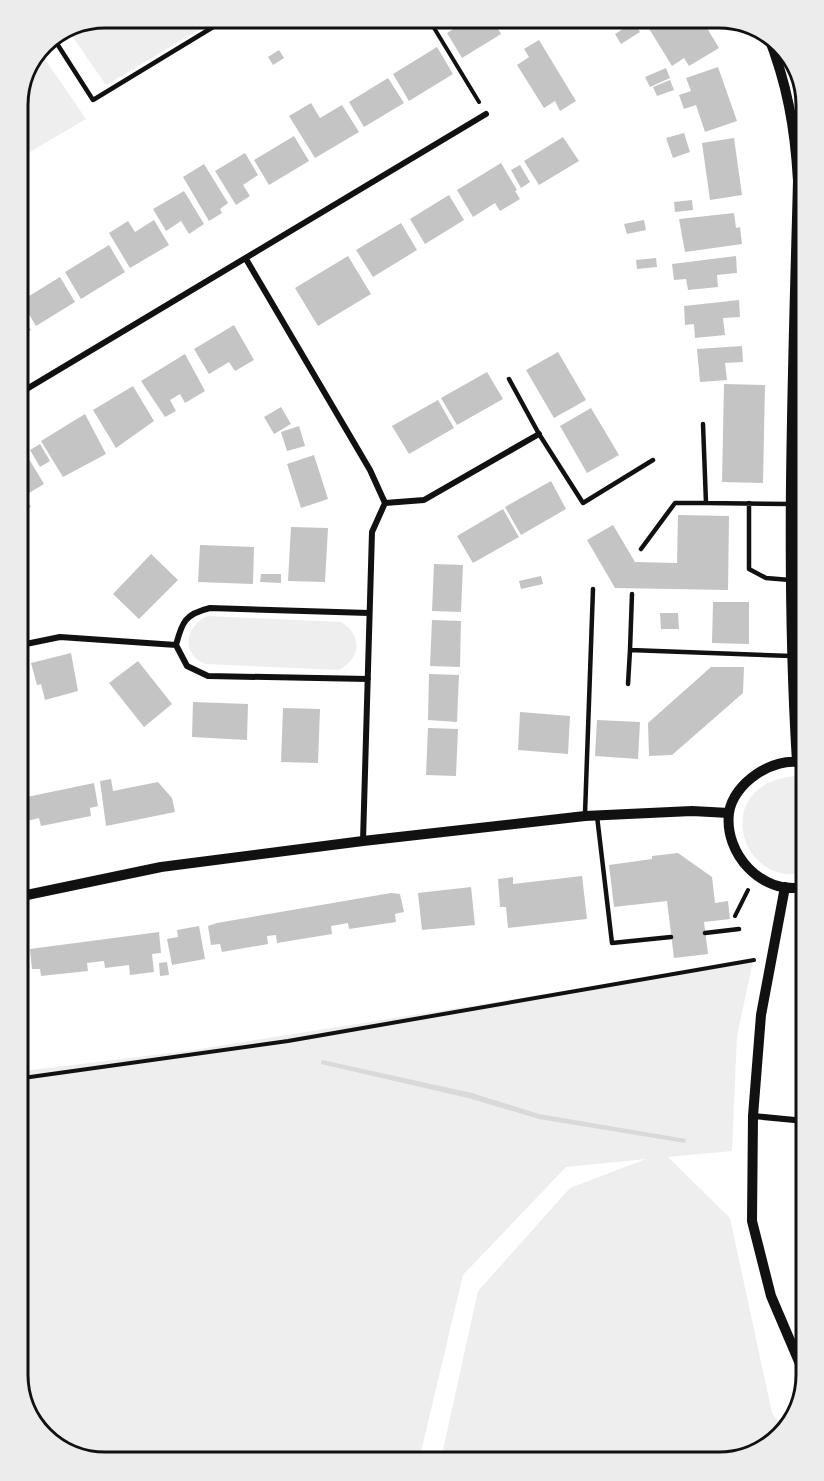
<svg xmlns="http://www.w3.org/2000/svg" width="824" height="1481" font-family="'Public Sans',sans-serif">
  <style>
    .green { fill: #eee }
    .water { fill: #d9d9d9 }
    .building { fill: #c4c4c4 }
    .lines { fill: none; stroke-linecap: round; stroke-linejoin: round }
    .path { stroke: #111; stroke-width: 4 }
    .service { stroke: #111; stroke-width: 4.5 }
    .minor { stroke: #111; stroke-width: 6 }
    .tertiary { stroke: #111; stroke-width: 10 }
    .rim { fill: none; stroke: #111; stroke-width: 3 }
  </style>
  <rect width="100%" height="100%" fill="#fff"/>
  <!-- green -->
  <path class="green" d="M105,18H219L106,85L70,33Z
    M40,52L86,119L18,159V100Z
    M208,616L341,622C363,635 361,659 339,670L206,664C180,655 185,625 208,616Z
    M799,776L803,778V873C736,886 711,779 799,776Z
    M753,961L737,1036L732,1151L668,1157L730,1218L772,1413L784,1430L752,1456L441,1459L478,1291L570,1188L646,1159L566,1167L463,1275L419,1460L100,1463L56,1448L25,1409L23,1071L187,1051Z"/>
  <!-- water -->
  <path class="water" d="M322,1060L472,1093L539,1114L686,1139L685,1143L539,1119L468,1098L321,1064Z"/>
  <!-- building -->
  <path class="building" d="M471,18H492L501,34L462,58L447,33Z
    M659,18H701L719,48L689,66L684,58L672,66L648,27Z
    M634,22L640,32L621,44L615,34Z
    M539,40L576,101L560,111L555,101L544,108L517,65L529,57L524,49Z
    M437,47L453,74L409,101L393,74Z
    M279,50L284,58L273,65L268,57Z
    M718,67L737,121L705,132L696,105L684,109L679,95L691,91L686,78Z
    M666,68L670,78L650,87L645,77Z
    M388,78L404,103L364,127L349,102Z
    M670,80L674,90L657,96L653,87Z
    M311,103L320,118L342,105L359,132L315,158L289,116Z
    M684,133L690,152L673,158L666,138Z
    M294,136L309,161L269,185L254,160Z
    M563,137L579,161L539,185L524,161Z
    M734,138L742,195L710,200L702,143Z
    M245,153L258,175L243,185L250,196L236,205L215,171Z
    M501,163L517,190L515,191L520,199L500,211L495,203L473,217L457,190Z
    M204,164L228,203L220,209L222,213L209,221L183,177Z
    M520,165L530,182L521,188L511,170Z
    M184,191L204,224L189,234L181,221L166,231L153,209Z
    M449,195L464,220L425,244L410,219Z
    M692,200L693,210L675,212L674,202Z
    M734,213L736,228L740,227L742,244L685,252L679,219Z
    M154,220L169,245L130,268L109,233L128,221L135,232Z
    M644,220L646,230L627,234L624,224Z
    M401,223L417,250L373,277L356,250Z
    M109,245L125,272L81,299L65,272Z
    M348,256L371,294L318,326L295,288Z
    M736,256L737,273L717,275L718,287L688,290L686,279L674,280L672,264Z
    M656,258L657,267L637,269L636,260Z
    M60,277L75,302L36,326L21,301Z
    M739,300L740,317L723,318L725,335L695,338L694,324L685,325L684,306Z
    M19,311L31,330L19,337Z
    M234,325L254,360L235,371L229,362L209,374L194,349Z
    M742,346L743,362L725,363L727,380L700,382L697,349Z
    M558,352L586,400L554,418L526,370Z
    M185,354L205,391L185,403L180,394L170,400L176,411L165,417L141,381Z
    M487,372L503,399L457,425L441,398Z
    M724,384L765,385L763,483L722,482Z
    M133,386L154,421L116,448L93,410Z
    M438,400L454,428L409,454L392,426Z
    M281,407L291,424L274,434L264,417Z
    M591,408L619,455L587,473L560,426Z
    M85,414L106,454L63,477L41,441Z
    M299,426L305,446L287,451L281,432Z
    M40,444L50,461L40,467L30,450Z
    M314,455L328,499L301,508L287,464Z
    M29,459L44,484L24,496L31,507L20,514V464Z
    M551,481L566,509L521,535L505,507Z
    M503,509L519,537L473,563L457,536Z
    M678,515L729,516L728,590L615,588L587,540L613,525L635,562L677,563Z
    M291,527L328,528L325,582L288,581Z
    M200,545L254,547L253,584L198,582Z
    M151,554L178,580L139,619L113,594Z
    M434,564L463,565L461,612L432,611Z
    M261,574H281V583L260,582Z
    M541,576L543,584L521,589L519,581Z
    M713,602H749V644L712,643Z
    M660,613H678L679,629H661Z
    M432,620L461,621L460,667L430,666Z
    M71,653L78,691L45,700L41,684L37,685L31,663Z
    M138,661L172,704L144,727L109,683Z
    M711,667H744L743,693L672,755L649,756L648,723Z
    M429,674L459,675L457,722L428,720Z
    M193,702L248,704L247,740L192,737Z
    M283,708L320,709L318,763L281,762Z
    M520,712L570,716L568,754L518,750Z
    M597,720L640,722L638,759L595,756Z
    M428,728L458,729L456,776L426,775Z
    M111,779L113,791L158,782L172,798L175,812L106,826L100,781Z
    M94,783L98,806L90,808L91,816L41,826L39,818L27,821L29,830L22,831V798Z
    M678,853L712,877L715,903L728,901L730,919L704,922L708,954L674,958L667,901L614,907L609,865L652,859V856Z
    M582,876L587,919L508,928L506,907H500L498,879L513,877V884Z
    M471,887L475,925L422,930L418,893Z
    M391,893L400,894L404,912L395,914L396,922L349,929L348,923L331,926L332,934L277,943L276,935L267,936L268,944L222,952L220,944L211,945L208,926L217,923Z
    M199,926L205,959L172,965L167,939L178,937L177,930Z
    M159,932L161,953L152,954L154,972L130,975L129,965L105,968L104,961L87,963L88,971L41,976L40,969H32L30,949Z
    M167,962L169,975L160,976L159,963Z"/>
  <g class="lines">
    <!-- path -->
    <path class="path" d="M428,18L479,102
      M735,916L748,890
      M23,1078L288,1041L754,960"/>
    <!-- service -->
    <path class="service" d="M54,39L93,100L228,18
      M509,379L539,434L583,503L653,460
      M703,424L706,503L790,504
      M749,503V569L766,578L790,580
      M641,549L675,503H706
      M632,594L630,650L792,656
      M628,684L630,650
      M585,814L593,589
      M597,816L612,943L671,937
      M705,933L739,929"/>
    <!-- minor -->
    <path class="minor" d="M246,259L370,470L385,503L372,532L363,841
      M20,393L486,114
      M385,503L424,500L539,434
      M21,645L60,637L176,645
      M368,679L208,676L187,666L176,645C182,622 185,614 210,608L369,613
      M753,1116L805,1121"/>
    <!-- tertiary -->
    <path class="tertiary" d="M767,33C787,83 795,127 798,181C793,374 785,569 797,762
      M802,763C774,756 733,783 729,813C724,854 762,895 803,887
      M785,887L761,1015L753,1116L752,1221L771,1296L806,1378
      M22,896L161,867L363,841L585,816L692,811L729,813"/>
  </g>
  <!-- crop -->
  <path d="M0 0H824V1481H0ZM105 28H719A77 77 0 0 1 796 105V1375A77 77 0 0 1 719 1452H105A77 77 0 0 1 28 1375V105A77 77 0 0 1 105 28Z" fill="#ececec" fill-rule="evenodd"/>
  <path class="rim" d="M105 28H719A77 77 0 0 1 796 105V1375A77 77 0 0 1 719 1452H105A77 77 0 0 1 28 1375V105A77 77 0 0 1 105 28Z"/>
</svg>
